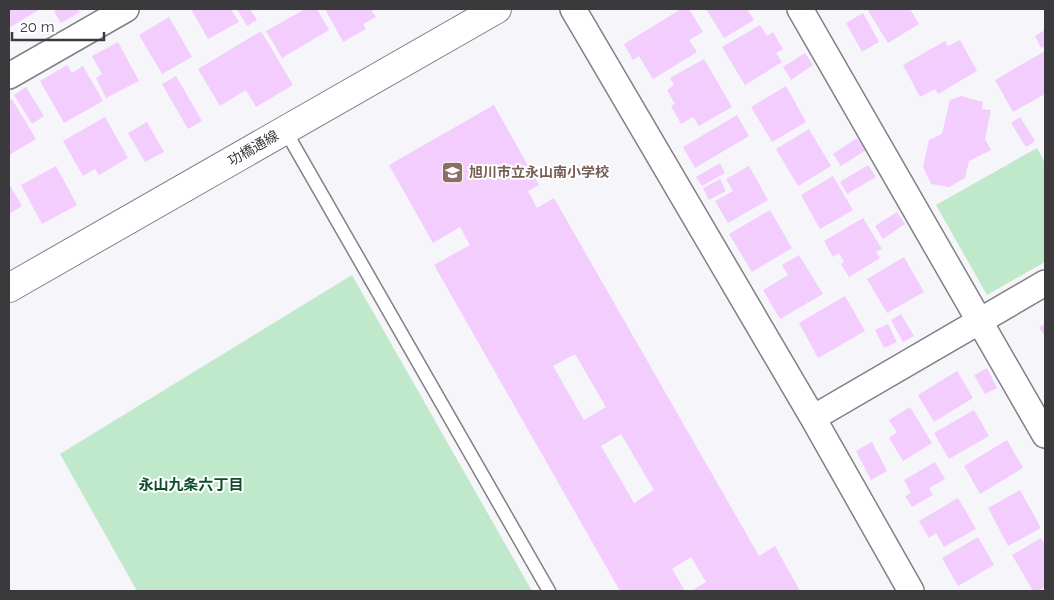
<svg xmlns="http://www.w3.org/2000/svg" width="1054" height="600" font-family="Raleway,'Noto Sans JP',sans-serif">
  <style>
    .green { fill: #c0e9cb }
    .building { fill: #f3cdfd; fill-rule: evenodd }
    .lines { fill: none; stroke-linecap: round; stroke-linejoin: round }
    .lane-casing { stroke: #818185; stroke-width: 15 }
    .street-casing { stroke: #818185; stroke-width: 28 }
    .secondary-casing { stroke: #818185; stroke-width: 30 }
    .lane { stroke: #fff; stroke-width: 12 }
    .street { stroke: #fff; stroke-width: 25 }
    .secondary { stroke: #fff; stroke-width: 28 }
    .labels { text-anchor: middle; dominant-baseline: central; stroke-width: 4; stroke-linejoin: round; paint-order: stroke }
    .street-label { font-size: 14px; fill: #3a3a3c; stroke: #fff }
    .education-label { font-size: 14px; font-weight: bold; fill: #785e54; stroke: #fff; text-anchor: start }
    .neighbourhood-label { font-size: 15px; font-weight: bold; fill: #0f4d2f; stroke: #fff }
  </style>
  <rect width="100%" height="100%" fill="#f6f5fa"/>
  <!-- green -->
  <path class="green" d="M1037,148L1045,163V262L987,295L936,205Z
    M352,275L532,591H137L60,454Z"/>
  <!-- building -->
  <path class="building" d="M9,9H40L9,28Z
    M59,9H78L80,12L61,23L54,11Z
    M191,9H231L239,22L208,39Z
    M237,9H250L257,20L247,26Z
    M305,9H317L329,30L282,58L266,31Z
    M325,9H375L372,11L376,17L363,24L366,29L343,42Z
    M681,9H689L703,32L689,40L697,52L653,79L639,56L633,60L624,44Z
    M706,9H747L754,20L724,38Z
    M871,9H910L919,24L888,43L868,11Z
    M863,13L879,42L862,52L846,23Z
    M169,17L192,57L162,74L139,35Z
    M760,25L767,36L773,32L783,49L776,53L782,62L745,85L722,47Z
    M1045,30V46L1041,48L1035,36Z
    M261,31L293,85L256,107L246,90L220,106L198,69Z
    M960,40L977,71L938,94L935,89L920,97L903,65L945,41L948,46Z
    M118,42L139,81L106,98L96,78L102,74L92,56Z
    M1045,51V94L1013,112L995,80Z
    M805,53L813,65L791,80L783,67Z
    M704,59L732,107L699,126L693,117L681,124L671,106L675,104L667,90L674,85L670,78Z
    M67,65L72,73L83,66L103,101L64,123L40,81Z
    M176,76L202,121L188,129L162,84Z
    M786,86L806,122L772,142L751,107Z
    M26,87L44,116L32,124L14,95Z
    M961,96L983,102L982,109L991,110L985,139L991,150L969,161L965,178L949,187L931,184L923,167L929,140L942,134L950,100Z
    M12,99L36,139L9,155V101Z
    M494,105L539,185L528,191L537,208L554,198L759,556L775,546L800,591H691L706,582L691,557L672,569L685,591H620L434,265L470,245L460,227L433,243L389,165ZM575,354L606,407L584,420L553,366ZM621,434L654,490L634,503L601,446Z
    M737,115L749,136L695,168L683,147Z
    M105,117L128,158L99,175L95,169L83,176L63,141Z
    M1020,117L1035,141L1026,147L1011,123Z
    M147,122L164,152L145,162L128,133Z
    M809,129L831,166L798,186L776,149Z
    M857,138L866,150L841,166L833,154Z
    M720,163L725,173L702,186L696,177Z
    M868,165L876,177L847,194L840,182Z
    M56,166L77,205L42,224L21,185Z
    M749,166L768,200L728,223L715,201L733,191L726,179Z
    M833,176L853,210L820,229L801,195Z
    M720,179L726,191L709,200L703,188Z
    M9,184L22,206L9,214Z
    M770,210L792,248L752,272L729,234Z
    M897,212L905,224L883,239L875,226Z
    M863,218L882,249L876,252L880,258L849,277L841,264L844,262L839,253L833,257L824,241Z
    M799,255L823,294L780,319L763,290L788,275L782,265Z
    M904,257L924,292L887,313L867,279Z
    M845,296L865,331L818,358L799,323Z
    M901,314L914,336L903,342L891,320Z
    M888,324L897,342L884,348L875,330Z
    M1045,324V337L1039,327Z
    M987,368L997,388L985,394L974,375Z
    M957,371L973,398L934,422L918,395Z
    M910,407L932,443L903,461L889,438L897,432L889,420Z
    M974,410L989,436L949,459L934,433Z
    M1007,440L1023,468L980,494L964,466Z
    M872,442L887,471L871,480L856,451Z
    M935,462L945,479L929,488L933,495L912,507L905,496L911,493L904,480Z
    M1020,490L1041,528L1008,546L988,508Z
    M958,498L976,529L944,547L936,533L929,538L919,521Z
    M978,537L994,565L958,586L942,558Z
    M1041,538L1045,546V587L1038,591H1033L1012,555Z"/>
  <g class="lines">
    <defs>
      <path id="lane" d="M285,130L549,591"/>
      <path id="street" d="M573,9L813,418L911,591
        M800,9L1045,435
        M9,76L126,9
        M813,418L1045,283"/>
      <path id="secondary" d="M9,288L497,9"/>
    </defs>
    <!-- lane casing -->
    <use href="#lane" class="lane-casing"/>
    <!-- street casing -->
    <use href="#street" class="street-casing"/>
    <!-- secondary casing -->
    <use href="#secondary" class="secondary-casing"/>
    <!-- lane -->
    <use href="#lane" class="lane"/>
    <!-- street -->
    <use href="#street" class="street"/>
    <!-- secondary -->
    <use href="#secondary" class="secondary"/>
  </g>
  <!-- icons -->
  <defs>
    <symbol id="school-square" viewBox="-11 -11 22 22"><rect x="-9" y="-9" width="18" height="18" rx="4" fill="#8d6e63" stroke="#fff"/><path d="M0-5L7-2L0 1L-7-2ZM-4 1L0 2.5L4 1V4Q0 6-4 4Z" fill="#fff"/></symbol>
  </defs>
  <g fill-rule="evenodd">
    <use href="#school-square" x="440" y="160" width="25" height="25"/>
  </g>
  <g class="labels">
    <!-- street labels -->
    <g class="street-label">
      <text transform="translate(253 148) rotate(-30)">功橋通線</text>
    </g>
    <!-- education labels -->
    <g class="education-label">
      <text x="469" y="172">旭川市立永山南小学校</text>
    </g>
    <!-- neighbourhood labels -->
    <g class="neighbourhood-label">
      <text x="191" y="485">永山九条六丁目</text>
    </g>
  </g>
  <!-- border -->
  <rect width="1054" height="600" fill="none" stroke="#3a3a3c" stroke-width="20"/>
  <!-- scale -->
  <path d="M12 32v8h92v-8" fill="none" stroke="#3a3a3c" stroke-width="2.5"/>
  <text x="20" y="32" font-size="15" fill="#3a3a3c" stroke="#ffffff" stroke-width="4" paint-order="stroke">20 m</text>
</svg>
